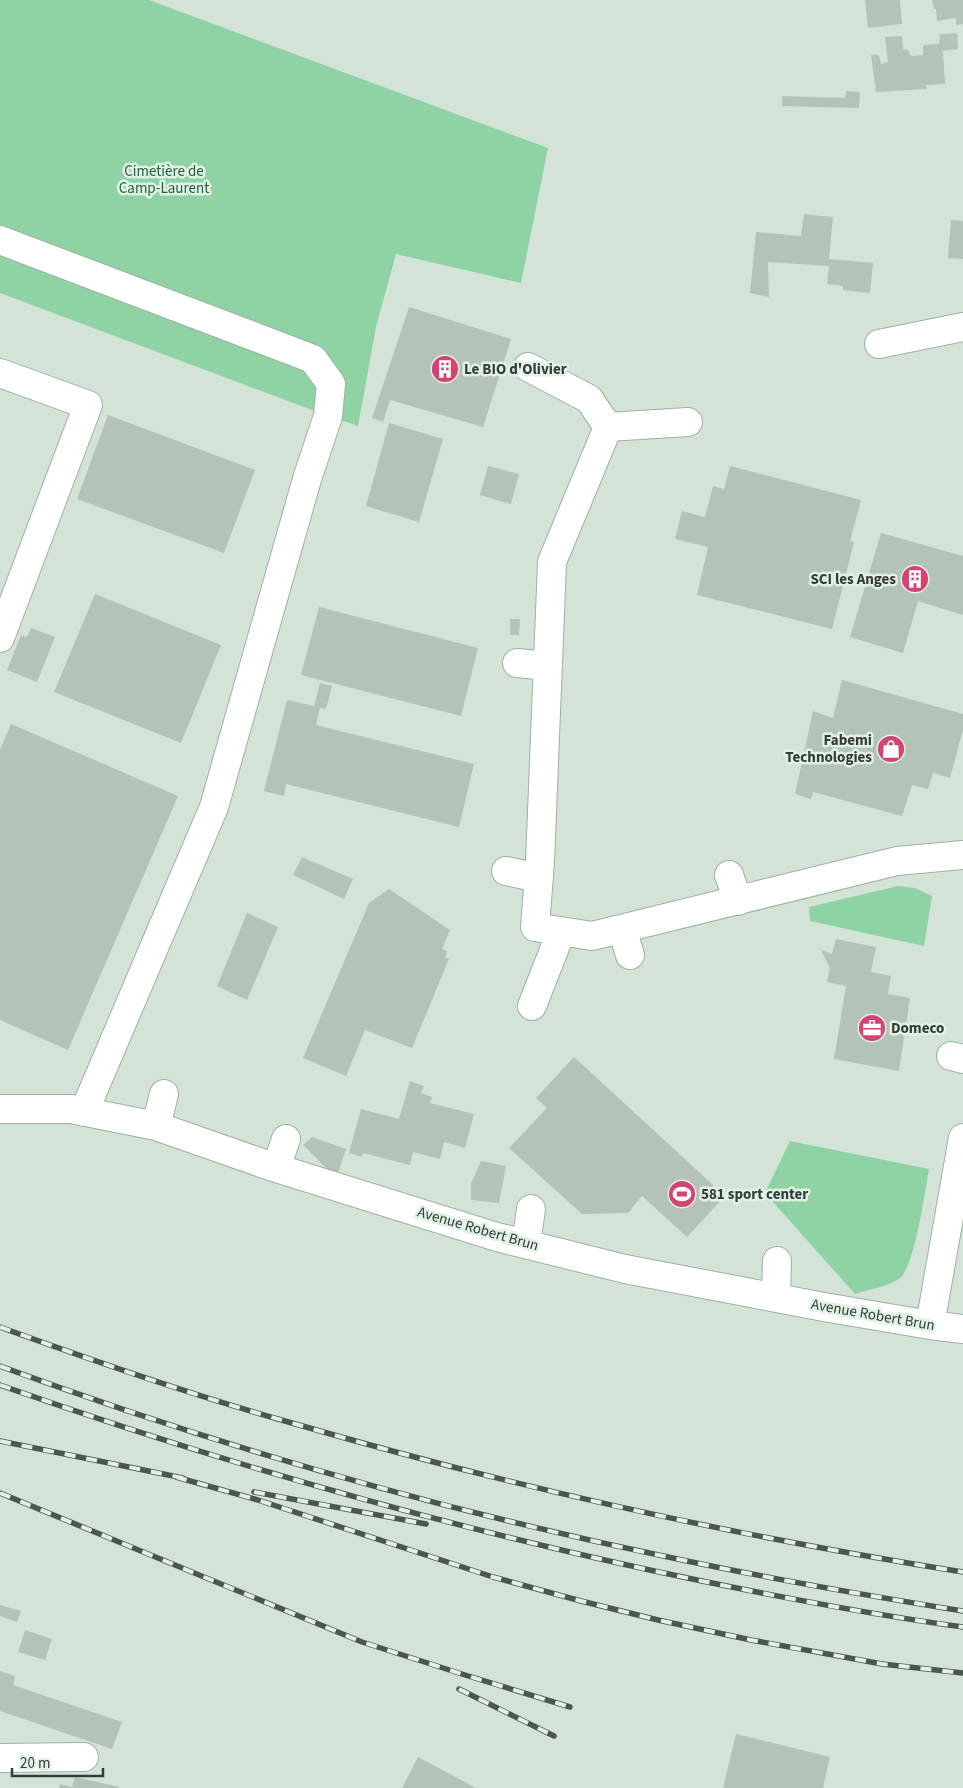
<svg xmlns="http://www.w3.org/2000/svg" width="963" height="1788" font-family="'Source Sans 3',sans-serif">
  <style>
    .green { fill: #8fd3a5 }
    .building { fill: #b3c3b7 }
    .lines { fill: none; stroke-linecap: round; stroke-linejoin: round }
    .minor-casing { stroke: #a0b0a4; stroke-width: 30 }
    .minor { stroke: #fff; stroke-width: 28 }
    .rail-casing { stroke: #4d554f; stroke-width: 5.5 }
    .rail { stroke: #e0f1e5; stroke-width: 4; stroke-dasharray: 11; stroke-linecap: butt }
    .labels { text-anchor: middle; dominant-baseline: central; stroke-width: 5; stroke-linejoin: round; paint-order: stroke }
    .park-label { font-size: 15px; fill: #24623d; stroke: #e0f1e5 }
    .poi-label { font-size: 15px; font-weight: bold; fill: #353c37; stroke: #e0f1e5; text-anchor: start }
    .street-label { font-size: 15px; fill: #353c37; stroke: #e0f1e5 }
  </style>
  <rect width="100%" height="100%" fill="#d3e3d8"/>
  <!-- green -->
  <path class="green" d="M0,0H149L548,148L521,283L396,254L376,327L358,426L328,416L0,293Z
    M898,886L915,888L932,896L924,946L810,921L809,907Z
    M790,1141L929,1169C925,1191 915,1267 899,1279C889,1286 868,1290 855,1294L765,1193Z"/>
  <!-- building -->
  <path class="building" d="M865,0H900L902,24L868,28Z
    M932,0H963V24L956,25V18L937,21L936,9H934Z
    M957,33L958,49L943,51L945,84L926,85L927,89L876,92L871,55H879L881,64L888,62L885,37L902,36L903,49L908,50L911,56L923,55V45L939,44L940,34Z
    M846,91L860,92L859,108L782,106V96L845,98Z
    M804,214L833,217L829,259L873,263L870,293L843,290V286L827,284L829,266L768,262L769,297L750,293L756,232L801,236Z
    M951,220L963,221V259L948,258Z
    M409,307L511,339L483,427L390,400L383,422L372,418Z
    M108,415L255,470L224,553L77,499Z
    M389,423L443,439L419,522L366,506Z
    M488,466L519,474L511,504L480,495Z
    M730,466L861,500L850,541L854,542L832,629L697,595L708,547L675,539L682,511L705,517L713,486L724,489Z
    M881,533L963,556V615L918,601L903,653L850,637Z
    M95,594L221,645L181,743L54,692Z
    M319,607L478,648L461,716L301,675Z
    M510,619H520L519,635H510Z
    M31,628L55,637L37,682L7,670L21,635L27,637Z
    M842,680L963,714V729L950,778L933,773L928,789L912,785L902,816L813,792L811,799L795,794L813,711L833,718Z
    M320,683L332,686L326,709L320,708L316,725L474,764L459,827L286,784L284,796L264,791L287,700L314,706Z
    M11,724L178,796L68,1050L0,1020V750Z
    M302,857L353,879L344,899L293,875Z
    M389,889L450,930L442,949L447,951L445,958L449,959L412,1048L365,1030L346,1076L303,1058L369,903Z
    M247,913L278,927L247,1000L217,986Z
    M836,939L876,947L871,972L891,976L888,994L910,998L899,1071L834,1059L846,986L827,982L830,968L821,950L832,954Z
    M574,1057L725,1196L687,1237L642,1196L628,1213L582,1214L509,1148L547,1108L536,1098Z
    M410,1081L424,1086L421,1093L432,1097L430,1103L474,1114L465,1148L444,1142L440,1159L413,1152L410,1165L363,1153L362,1157L349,1153L361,1109L399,1119Z
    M312,1137L346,1149L338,1173L327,1169L303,1145Z
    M481,1161L506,1166L499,1203L471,1200V1184Z
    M0,1605L21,1611L17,1622L0,1616Z
    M25,1630L52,1639L45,1660L18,1652Z
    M0,1671L15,1676L13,1685L122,1722L112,1749L0,1711Z
    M736,1734L830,1757L823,1788H723Z
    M418,1757L476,1788H402Z
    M75,1777L119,1787V1788H59L60,1784L72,1787Z"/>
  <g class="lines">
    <defs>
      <path id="minor" d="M0,240L313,359L331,384L328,416L307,479L214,807L84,1112
        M879,344L963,327
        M528,367L589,399L608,427L552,562L540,862L535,927L592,936L897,861L963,855
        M0,373L88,405L0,638
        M608,427L688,422
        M517,663L548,666
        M506,871L539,878
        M729,875L738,901
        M622,929L630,955
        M532,1006L561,932
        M951,1056L963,1059
        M0,1109H71L156,1126L276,1168L497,1237L625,1269L824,1307L930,1325L963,1329
        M156,1126L164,1094
        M276,1168L286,1139
        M526,1244L531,1209
        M776,1297L777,1261
        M930,1325L963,1138
        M0,1758L84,1757"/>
    </defs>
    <!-- minor casing -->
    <use href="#minor" class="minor-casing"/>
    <!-- minor -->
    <use href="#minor" class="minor"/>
    <defs>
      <path id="rail" d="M0,1327C94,1361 189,1394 285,1421C508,1486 734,1536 963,1572
        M0,1366C218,1446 441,1510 668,1557C766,1578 864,1595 963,1611
        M0,1385C228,1465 460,1531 697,1580C785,1598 874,1615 963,1627
        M0,1441L183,1478
        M176,1477L258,1500L493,1577L581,1601L658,1620L751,1640L882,1664L963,1673
        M254,1492L426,1524
        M0,1493L362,1642L465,1675L570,1707
        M459,1689L554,1736"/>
    </defs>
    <!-- rail casing -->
    <use href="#rail" class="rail-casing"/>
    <!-- rail -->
    <use href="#rail" class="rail"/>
  </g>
  <!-- icons -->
  <defs>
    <symbol id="building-disc" viewBox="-11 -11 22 22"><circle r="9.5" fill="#d14473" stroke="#e0f1e5"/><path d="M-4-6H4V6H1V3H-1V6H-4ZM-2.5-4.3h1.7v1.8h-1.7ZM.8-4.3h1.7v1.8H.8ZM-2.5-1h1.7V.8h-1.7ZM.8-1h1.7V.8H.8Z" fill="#fff"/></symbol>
    <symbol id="shop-disc" viewBox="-11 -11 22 22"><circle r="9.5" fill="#d14473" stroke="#e0f1e5"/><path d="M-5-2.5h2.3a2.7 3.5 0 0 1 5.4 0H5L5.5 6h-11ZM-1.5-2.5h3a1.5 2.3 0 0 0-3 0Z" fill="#fff"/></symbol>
    <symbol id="office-disc" viewBox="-11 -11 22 22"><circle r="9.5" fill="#d14473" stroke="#e0f1e5"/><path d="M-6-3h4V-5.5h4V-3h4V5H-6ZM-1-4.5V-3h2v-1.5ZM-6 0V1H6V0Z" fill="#fff"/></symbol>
    <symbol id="stadium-disc" viewBox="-11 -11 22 22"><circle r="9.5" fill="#d14473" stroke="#e0f1e5"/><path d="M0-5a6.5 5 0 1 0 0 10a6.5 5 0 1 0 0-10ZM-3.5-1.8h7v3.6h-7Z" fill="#fff"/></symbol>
  </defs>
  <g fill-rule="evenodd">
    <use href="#building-disc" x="429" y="353" width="32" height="32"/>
    <use href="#building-disc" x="899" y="563" width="32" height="32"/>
    <use href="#shop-disc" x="875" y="733" width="32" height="32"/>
    <use href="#office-disc" x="856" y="1012" width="32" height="32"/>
    <use href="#stadium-disc" x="666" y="1178" width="32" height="32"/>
  </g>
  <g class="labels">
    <!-- park labels -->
    <g class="park-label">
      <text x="164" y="171">Cimetière de<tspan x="164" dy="17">Camp-Laurent</tspan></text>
    </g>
    <!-- poi labels -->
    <g class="poi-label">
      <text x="464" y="369">Le BIO d'Olivier</text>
      <text x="896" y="579" text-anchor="end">SCI les Anges</text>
      <text x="872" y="740" text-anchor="end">Fabemi<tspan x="872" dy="17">Technologies</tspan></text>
      <text x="891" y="1028">Domeco</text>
      <text x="701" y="1194">581 sport center</text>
    </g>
    <!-- street labels -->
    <g class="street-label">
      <text transform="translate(478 1229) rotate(16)">Avenue Robert Brun</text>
      <text transform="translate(873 1315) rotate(10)">Avenue Robert Brun</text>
    </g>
  </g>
  <!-- scale -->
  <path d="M12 1768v8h91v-8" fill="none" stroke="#353c37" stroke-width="2.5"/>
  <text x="20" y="1768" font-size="15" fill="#353c37" stroke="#e0f1e5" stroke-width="4" paint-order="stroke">20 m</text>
</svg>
